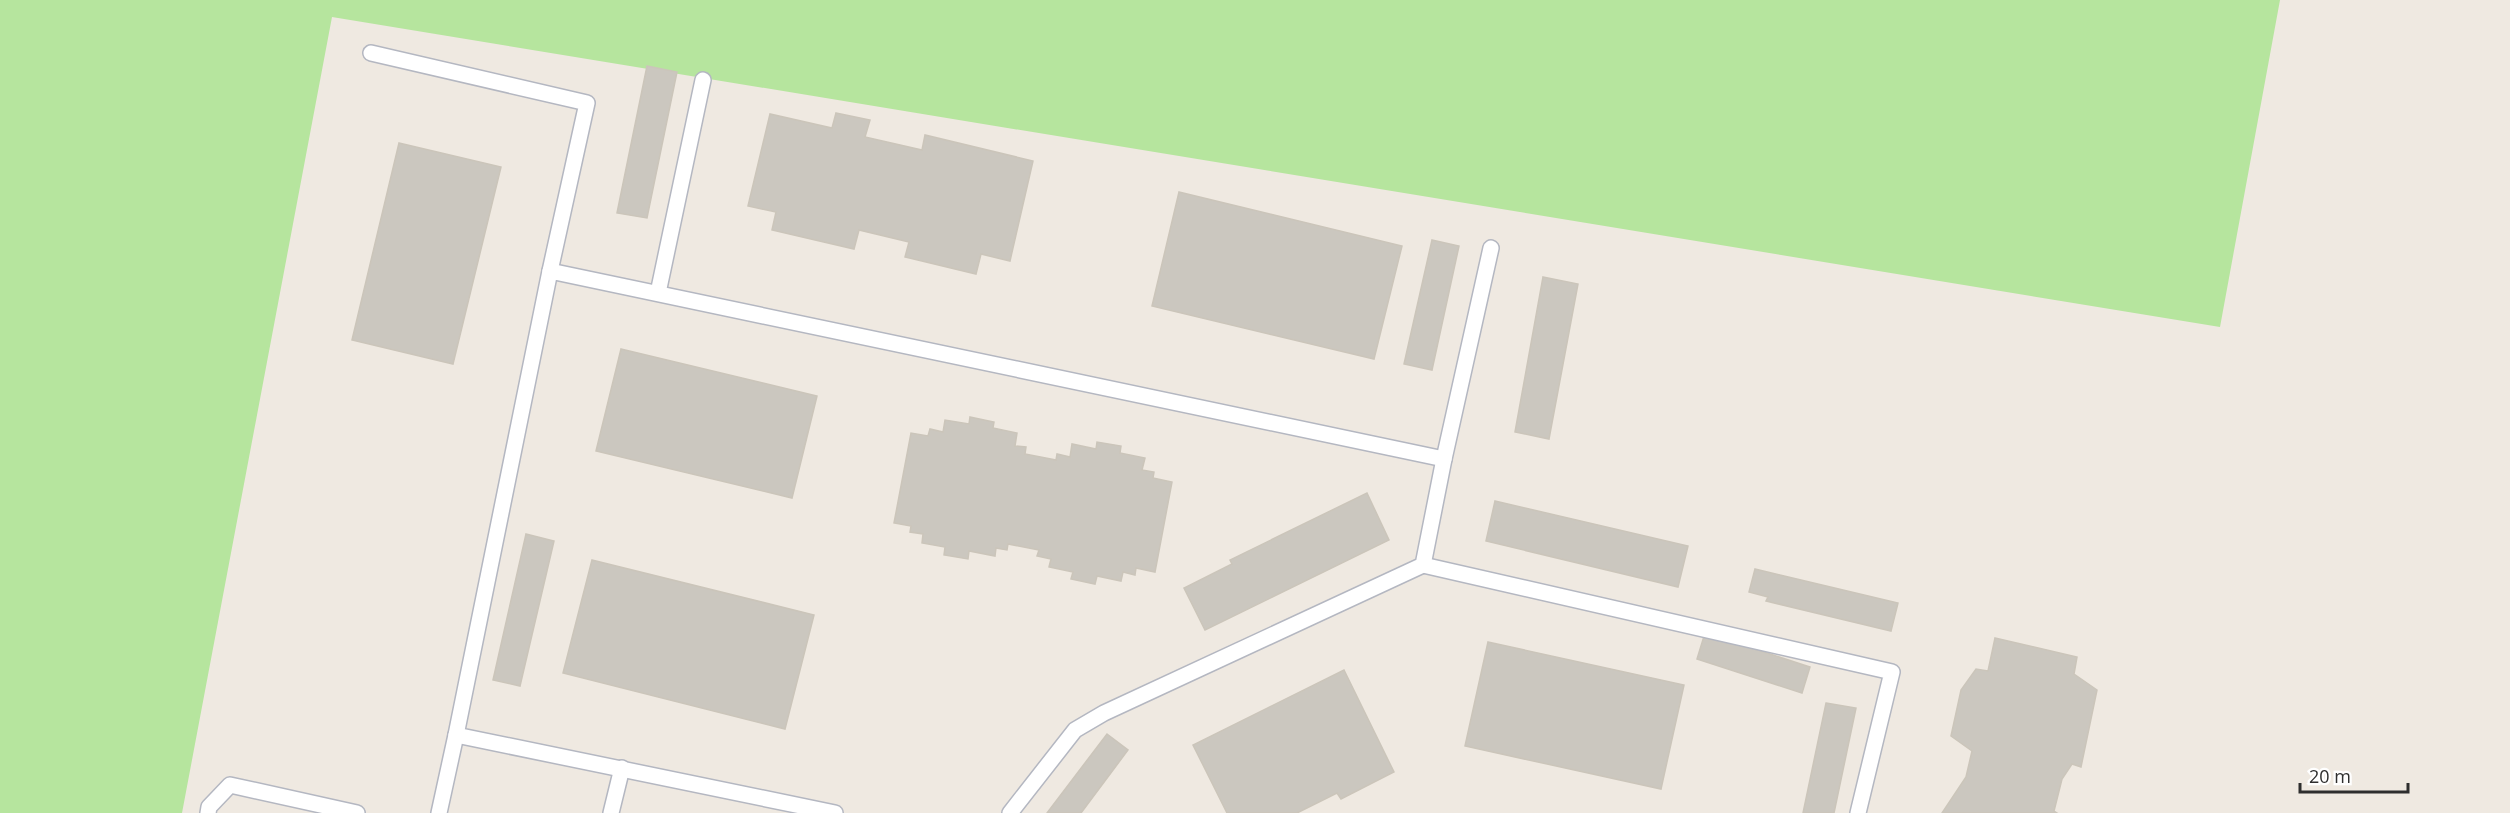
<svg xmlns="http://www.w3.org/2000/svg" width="2510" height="813" viewBox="0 0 2510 813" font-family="'Open Sans',sans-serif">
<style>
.green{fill:#b6e59e}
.building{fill:#cbc7bf;stroke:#cbc5ba;stroke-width:1.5}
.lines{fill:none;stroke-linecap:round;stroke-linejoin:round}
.service-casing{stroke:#b4b7c1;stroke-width:18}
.service{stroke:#fff;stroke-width:15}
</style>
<rect width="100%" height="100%" fill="#efe9e1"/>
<!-- green -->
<polygon class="green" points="0,0 2280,0 2220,327 332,17 182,813 0,813"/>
<!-- building -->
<g class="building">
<polygon points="647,66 677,72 647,218 617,213"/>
<polygon points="836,113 870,120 865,137 922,150 925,135 1033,161 1010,261 981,254 976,274 905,257 909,242 859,230 854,249 772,230 776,212 748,206 770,114 832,128"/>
<polygon points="399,143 501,167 453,364 352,340"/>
<polygon points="1179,192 1402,246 1374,359 1152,306"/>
<polygon points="1432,240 1459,246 1432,370 1404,364"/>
<polygon points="1543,277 1578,284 1549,439 1515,432"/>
<polygon points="621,349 817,396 792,498 596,451"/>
<polygon points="970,417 994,422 993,428 1017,433 1015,446 1026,447 1025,454 1056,460 1057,454 1070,457 1072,444 1096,449 1097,442 1121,446 1120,453 1145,458 1142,470 1154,472 1153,478 1172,482 1155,572 1136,568 1135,575 1123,572 1121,581 1097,576 1095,584 1071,579 1073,572 1049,567 1051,559 1037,556 1039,550 1008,544 1007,550 996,548 995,556 969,551 968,559 944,555 945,547 922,543 923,534 910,532 911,526 894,523 911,433 928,436 930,429 943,432 945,420 969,424"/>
<polygon points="1367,493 1389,540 1205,630 1184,588 1232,564 1230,560"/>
<polygon points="1495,501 1688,546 1678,587 1486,541"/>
<polygon points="526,534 554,541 520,686 493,680"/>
<polygon points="592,560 814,615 785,729 563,673"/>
<polygon points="1755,569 1898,603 1891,631 1766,601 1768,597 1749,592"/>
<polygon points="1705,633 1810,667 1802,693 1697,659"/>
<polygon points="1995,638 2077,657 2074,674 2097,690 2081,767 2072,764 2062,779 2054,811 2057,813 1942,813 1966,777 1972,751 1951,736 1961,690 1976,669 1988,671"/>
<polygon points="1488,642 1684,685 1661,789 1465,746"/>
<polygon points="1344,670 1394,772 1341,799 1337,793 1297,813 1227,813 1193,745"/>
<polygon points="1826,703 1856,708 1834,813 1803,813"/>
<polygon points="1107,734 1128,750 1081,813 1047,813"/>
</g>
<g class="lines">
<!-- service casing -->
<g class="service-casing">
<g id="service">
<polyline points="371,53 587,103 550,271"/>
<polyline points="658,293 703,80"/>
<polyline points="1444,459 1491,248"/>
<polyline points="1423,565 1892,672 1858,813"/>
<polyline points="208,813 209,807 230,785 357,813"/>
<polyline points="439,813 456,735"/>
<polyline points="611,813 622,768"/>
<polyline points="835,813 456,735 550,271 1444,459 1423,565 1104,713 1075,730 1010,813"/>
</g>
</g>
<!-- service -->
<use href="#service" class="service"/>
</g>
<!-- scale -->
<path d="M2300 783v9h108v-9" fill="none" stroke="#2e2e2e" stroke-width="3"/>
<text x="2309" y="783" font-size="18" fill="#2e2e2e" stroke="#ffffff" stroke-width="4.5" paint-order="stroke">20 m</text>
</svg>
